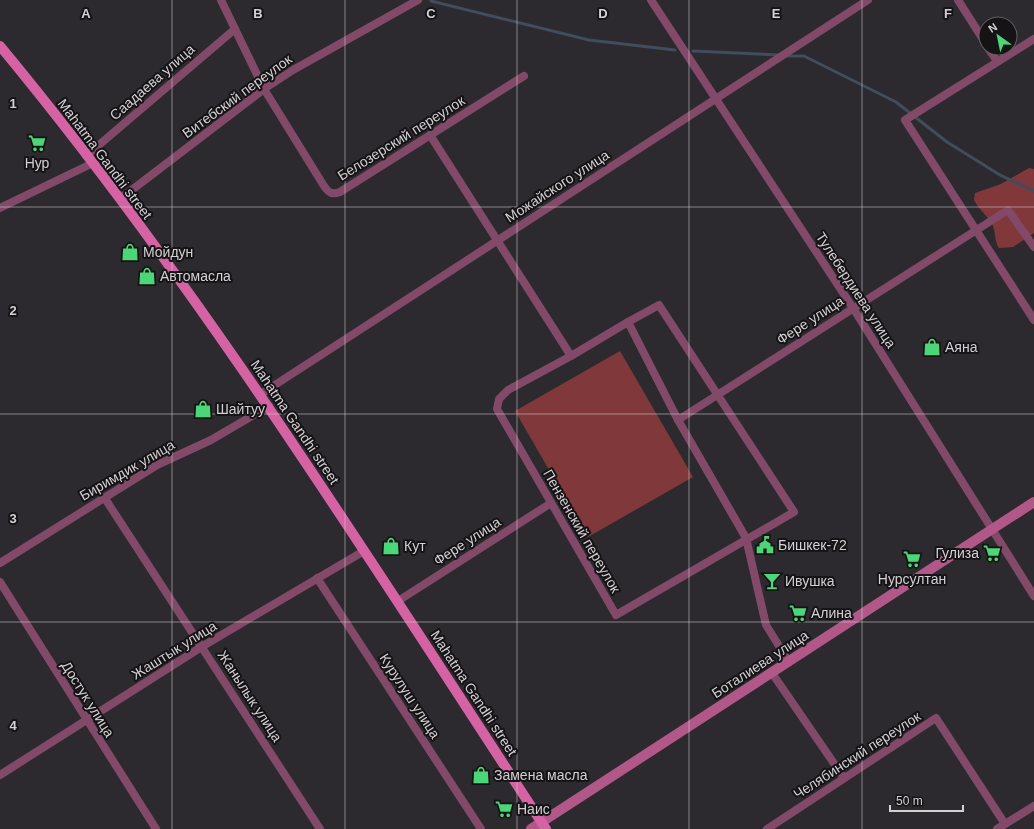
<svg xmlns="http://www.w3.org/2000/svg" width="1034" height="829" viewBox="0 0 1034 829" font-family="Arial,sans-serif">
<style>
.green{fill:#80383a}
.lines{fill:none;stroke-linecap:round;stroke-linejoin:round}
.stream{stroke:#3f4d5d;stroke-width:3}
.street{stroke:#824a68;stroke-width:8}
.secondary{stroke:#b15889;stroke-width:10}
.primary{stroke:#d562a3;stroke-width:10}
.grid{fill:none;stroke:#d3d1d4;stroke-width:1;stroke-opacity:0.55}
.labels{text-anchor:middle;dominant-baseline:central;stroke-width:4;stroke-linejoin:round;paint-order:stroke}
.street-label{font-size:14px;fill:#d3d1d4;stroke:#151315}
.poi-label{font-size:14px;fill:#d3d1d4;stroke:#151315;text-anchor:start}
.grid-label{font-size:13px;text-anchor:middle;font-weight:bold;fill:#d3d1d4;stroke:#151315;stroke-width:4;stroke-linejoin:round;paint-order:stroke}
</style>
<rect width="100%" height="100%" fill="#2d2a2f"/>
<!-- green -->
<g class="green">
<path d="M1029,168L1034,169V233L1013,247L999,248C994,240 996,234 993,226C989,217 979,210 974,200L975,193L1001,184Z"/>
<polygon points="620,351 693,477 588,537 515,411"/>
</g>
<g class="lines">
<!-- stream -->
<g class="stream">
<polyline points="431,1 589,40 675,50"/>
<polyline points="693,51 780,55"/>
<polyline points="785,56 804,56 896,102 947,142 1000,175 1034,191"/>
</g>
<!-- street -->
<g class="street">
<path d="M221,0L264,89L324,186C329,193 332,195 340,192L524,76"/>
<polyline points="651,0 853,308 1034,596"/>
<polyline points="958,0 986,44"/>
<polyline points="1034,39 905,120 1034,320"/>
<polyline points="988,48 997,61"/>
<polyline points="430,135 571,356 508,390 499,399 497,409 616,615 794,512 659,305 628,322"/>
<polyline points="86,156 235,29"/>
<polyline points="120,199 264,89 293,70 418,0"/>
<polyline points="0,208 93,163"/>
<polyline points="571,356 628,322 678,420 746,538 766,625 789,662"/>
<polyline points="261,394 868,0"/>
<polyline points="678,420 1008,210 1034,247"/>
<polyline points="104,497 320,829"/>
<polyline points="0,563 157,465 211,440 269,406"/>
<polyline points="317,578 481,829"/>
<polyline points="0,582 156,829"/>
<polyline points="398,601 551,503"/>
<polyline points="772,673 844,778"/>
<polyline points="0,775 203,646 364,551"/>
<polyline points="767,829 936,718 1005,824"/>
<polyline points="997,829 1034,806"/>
</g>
<!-- secondary -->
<polyline class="secondary" points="531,829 1034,502"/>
<!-- primary -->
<path class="primary" d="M0,46C203,291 371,563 546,829"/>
</g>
<!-- grid -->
<path class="grid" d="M172,0V829M345,0V829M517,0V829M689,0V829M862,0V829M0,207H1034M0,414H1034M0,622H1034"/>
<!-- icons -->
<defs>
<g id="supermarket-bare" transform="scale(1.38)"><path d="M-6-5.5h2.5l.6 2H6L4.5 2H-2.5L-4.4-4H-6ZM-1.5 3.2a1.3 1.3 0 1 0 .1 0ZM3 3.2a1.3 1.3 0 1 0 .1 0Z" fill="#4bd677" stroke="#151315" stroke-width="2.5" paint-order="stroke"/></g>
<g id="shop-bare" transform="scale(1.38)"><path d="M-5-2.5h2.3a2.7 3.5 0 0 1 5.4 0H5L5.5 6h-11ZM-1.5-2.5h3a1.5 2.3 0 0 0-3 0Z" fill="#4bd677" stroke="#151315" stroke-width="2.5" paint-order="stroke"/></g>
<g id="civic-bare" transform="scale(1.38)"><path d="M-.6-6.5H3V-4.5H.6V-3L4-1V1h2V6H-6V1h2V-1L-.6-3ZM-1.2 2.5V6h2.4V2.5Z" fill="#4bd677" stroke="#151315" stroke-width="2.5" paint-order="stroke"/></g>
<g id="bar-bare" transform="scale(1.38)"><path d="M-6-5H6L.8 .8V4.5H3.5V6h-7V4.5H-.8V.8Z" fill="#4bd677" stroke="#151315" stroke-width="2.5" paint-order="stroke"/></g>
</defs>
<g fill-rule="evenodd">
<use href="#supermarket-bare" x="37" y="143"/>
<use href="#shop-bare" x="130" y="252"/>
<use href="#shop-bare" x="147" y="276"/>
<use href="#shop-bare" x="932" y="347"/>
<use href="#shop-bare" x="203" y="409"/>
<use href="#civic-bare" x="765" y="545"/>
<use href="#shop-bare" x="391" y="546"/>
<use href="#supermarket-bare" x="992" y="553"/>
<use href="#supermarket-bare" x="912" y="559"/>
<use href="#bar-bare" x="772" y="581"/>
<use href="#supermarket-bare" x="798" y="613"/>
<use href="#shop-bare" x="481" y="775"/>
<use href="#supermarket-bare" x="504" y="809"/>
</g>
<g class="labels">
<!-- street labels -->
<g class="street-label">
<text transform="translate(152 82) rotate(-41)">Саадаева улица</text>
<text transform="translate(237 96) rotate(-36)">Витебский переулок</text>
<text transform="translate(401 138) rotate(-32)">Белозерский переулок</text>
<text transform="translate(105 159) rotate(53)">Mahatma Gandhi street</text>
<text transform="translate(557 186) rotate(-33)">Можайского улица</text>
<text transform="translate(856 290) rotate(57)">Тулебердиева улица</text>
<text transform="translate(810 320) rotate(-33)">Фере улица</text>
<text transform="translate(295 422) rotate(56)">Mahatma Gandhi street</text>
<text transform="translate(127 470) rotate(-30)">Биримдик улица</text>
<text transform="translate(582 531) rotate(60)">Пензенский переулок</text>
<text transform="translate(467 541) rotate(-33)">Фере улица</text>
<text transform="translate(174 650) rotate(-32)">Жаштык улица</text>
<text transform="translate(760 664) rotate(-33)">Боталиева улица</text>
<text transform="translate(474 693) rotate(57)">Mahatma Gandhi street</text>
<text transform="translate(250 696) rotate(57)">Жанылык улица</text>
<text transform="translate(410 696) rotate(57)">Курулуш улица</text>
<text transform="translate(88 699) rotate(58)">Достук улица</text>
<text transform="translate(857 755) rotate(-33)">Челябинский переулок</text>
</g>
<!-- poi labels -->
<g class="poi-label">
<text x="37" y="163" text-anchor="middle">Нур</text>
<text x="143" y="252">Мойдун</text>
<text x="160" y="276">Автомасла</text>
<text x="945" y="347">Аяна</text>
<text x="216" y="409">Шайтуу</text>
<text x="778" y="545">Бишкек-72</text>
<text x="404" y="546">Кут</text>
<text x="979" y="553" text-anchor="end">Гулиза</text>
<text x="912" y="579" text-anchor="middle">Нурсултан</text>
<text x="785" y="581">Ивушка</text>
<text x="811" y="613">Алина</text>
<text x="494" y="775">Замена масла</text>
<text x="517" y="809">Наис</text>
</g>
</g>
<g class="grid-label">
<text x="86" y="18">A</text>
<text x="258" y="18">B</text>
<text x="431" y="18">C</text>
<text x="603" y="18">D</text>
<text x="776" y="18">E</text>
<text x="948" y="18">F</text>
<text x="13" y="108">1</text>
<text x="13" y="315">2</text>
<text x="13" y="523">3</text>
<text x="13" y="730">4</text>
</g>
<!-- north arrow -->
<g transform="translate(998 36) rotate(327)"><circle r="19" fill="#151315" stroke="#615f61"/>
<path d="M0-3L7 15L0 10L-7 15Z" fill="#4bd677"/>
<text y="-6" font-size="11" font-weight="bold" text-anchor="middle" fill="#d3d1d4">N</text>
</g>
<!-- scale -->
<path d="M890 805v6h73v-6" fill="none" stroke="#d3d1d4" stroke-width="2"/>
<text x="896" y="805" font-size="12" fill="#d3d1d4" stroke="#151315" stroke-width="3" paint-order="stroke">50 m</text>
</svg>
